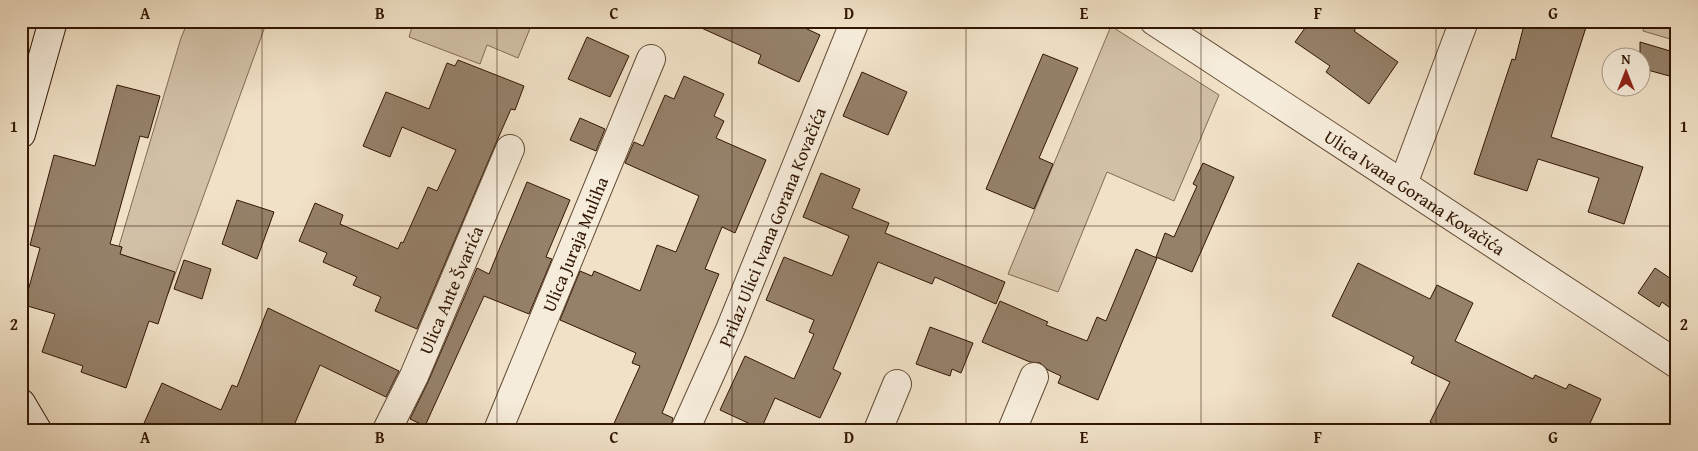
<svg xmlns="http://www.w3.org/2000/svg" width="1698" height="451" viewBox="0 0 1698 451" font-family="'Gentium Book Plus',serif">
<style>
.green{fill:#d1bfa6;stroke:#826b54}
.building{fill:#958069;stroke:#321703}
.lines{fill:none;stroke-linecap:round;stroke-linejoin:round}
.street-casing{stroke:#624a34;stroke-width:30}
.secondary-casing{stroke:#321703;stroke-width:30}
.street{stroke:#f6ecdb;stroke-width:28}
.secondary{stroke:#f6ecdb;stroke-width:28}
.grid{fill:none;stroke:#321703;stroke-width:1;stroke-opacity:0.55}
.labels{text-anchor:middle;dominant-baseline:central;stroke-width:5;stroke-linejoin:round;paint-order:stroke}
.street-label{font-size:18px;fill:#321703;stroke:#f6ecdb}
.neatline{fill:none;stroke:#321703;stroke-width:2}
.grid-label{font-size:16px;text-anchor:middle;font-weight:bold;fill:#321703}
</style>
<rect width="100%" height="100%" fill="#f1e1c7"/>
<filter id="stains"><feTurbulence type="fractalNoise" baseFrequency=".004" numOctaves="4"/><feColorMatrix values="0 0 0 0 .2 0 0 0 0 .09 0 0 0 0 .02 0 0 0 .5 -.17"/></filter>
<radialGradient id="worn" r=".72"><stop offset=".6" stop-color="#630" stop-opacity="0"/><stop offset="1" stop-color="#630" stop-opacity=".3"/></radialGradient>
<!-- green -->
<g class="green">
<polygon points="188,21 267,21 168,294 141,285 148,263 120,254 122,247 119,246 181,38"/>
<polygon points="401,21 533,21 518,58 487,45 480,64 409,37 412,27"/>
<polygon points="1646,21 1677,21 1677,41 1643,31"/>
<polygon points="1111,26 1219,95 1174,201 1107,172 1058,292 1008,274"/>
</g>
<!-- building -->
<g class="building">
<polygon points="686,21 790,21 820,35 799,82 758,63 761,55"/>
<polygon points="1310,21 1361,21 1354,31 1398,62 1369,104 1326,72 1330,66 1295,42"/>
<polygon points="1525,21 1588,21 1551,137 1643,167 1624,224 1588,212 1599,178 1538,159 1527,191 1474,174 1512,59 1515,60"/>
<polygon points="587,37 629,56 610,97 568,79"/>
<polygon points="1640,42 1677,53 1677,78 1640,68"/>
<polygon points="1043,54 1078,68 1039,158 1053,164 1034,209 986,189"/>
<polygon points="458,60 524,86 515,110 511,109 496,143 417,329 375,311 381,297 353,285 357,277 323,262 327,253 299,241 315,203 343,215 340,224 398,249 401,242 403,243 428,187 437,191 456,150 402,127 390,157 363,146 386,92 429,109 447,63 455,66"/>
<polygon points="862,72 907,92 888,135 843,116"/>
<polygon points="684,76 724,94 714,116 724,121 716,138 766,160 735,233 722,227 705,269 719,274 662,413 673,418 670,430 611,430 640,366 632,363 636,353 560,320 580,271 592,276 594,271 640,291 657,245 676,252 699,196 625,163 634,142 643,146 665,95 674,99"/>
<polygon points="117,85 160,96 148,138 140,136 110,244 122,247 120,254 175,272 158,324 149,321 126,388 81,372 83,366 42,352 55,314 24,305 40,248 30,245 54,155 95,166"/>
<polygon points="580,118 605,129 596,151 570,140"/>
<polygon points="1203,163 1234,177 1192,272 1156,257 1165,233 1174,237 1197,186 1193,184"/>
<polygon points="821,173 860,189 852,208 889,223 885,233 1005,282 996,304 935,277 932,284 878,262 833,369 841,373 820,418 775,398 761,429 720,410 745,356 794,379 814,334 809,332 814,320 766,300 784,257 832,276 849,236 803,217"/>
<polygon points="527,182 570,200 546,257 552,259 529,314 484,296 425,426 410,419 428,382 477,268 489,274"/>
<polygon points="237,200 274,212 257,259 222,244"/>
<polygon points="1136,249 1157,258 1098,400 1058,383 1061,376 1048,370 1040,363 1030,362 982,342 1000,301 1048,322 1046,325 1087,341 1097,317 1106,321"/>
<polygon points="184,260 211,269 202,299 174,289"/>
<polygon points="1358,263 1430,299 1437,285 1473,303 1455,341 1533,379 1535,375 1566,389 1569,384 1601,399 1587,430 1446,430 1430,422 1450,382 1411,363 1414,357 1332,316"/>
<polygon points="1655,268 1677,283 1677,313 1662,302 1659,307 1638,293"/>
<polygon points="268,308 399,371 386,397 320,365 292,430 141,430 162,383 221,410 232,385 237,387"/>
<polygon points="930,327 973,343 961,373 952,369 950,376 916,364"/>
</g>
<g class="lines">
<!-- street casing -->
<g class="street-casing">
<g id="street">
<path id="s1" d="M1154,21L1677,364"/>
<polyline points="1403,184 1464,21"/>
<path id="s2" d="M387,430L414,376L510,149"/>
<path id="s3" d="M498,430L651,59"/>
<path id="s4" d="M685,430L730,330L855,21"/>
<polyline points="878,430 897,384"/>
<polyline points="1012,430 1034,377"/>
</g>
</g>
<!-- secondary casing -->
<g class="secondary-casing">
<g id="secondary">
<polyline points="21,134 53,21"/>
<polyline points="21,403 37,430"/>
</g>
</g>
<!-- street -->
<use href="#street" class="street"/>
<!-- secondary -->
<use href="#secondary" class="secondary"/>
</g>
<!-- grid -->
<path class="grid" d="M262,21V430M497,21V430M732,21V430M966,21V430M1201,21V430M1436,21V430M21,226H1677"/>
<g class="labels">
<!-- street labels -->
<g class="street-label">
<text stroke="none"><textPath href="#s1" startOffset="312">Ulica Ivana Gorana Kovačića</textPath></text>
<text stroke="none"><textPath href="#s4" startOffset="221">Prilaz Ulici Ivana Gorana Kovačića</textPath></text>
<text stroke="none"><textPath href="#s3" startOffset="201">Ulica Juraja Muliha</textPath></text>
<text stroke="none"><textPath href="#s2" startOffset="154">Ulica Ante Švarića</textPath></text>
</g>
</g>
<!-- margin -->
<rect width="1698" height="451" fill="none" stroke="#f1e1c7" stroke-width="55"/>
<!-- north arrow -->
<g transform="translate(1626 72)"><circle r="24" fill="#f6ecdb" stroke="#a89785"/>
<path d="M0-4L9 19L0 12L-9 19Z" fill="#8f2418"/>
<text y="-8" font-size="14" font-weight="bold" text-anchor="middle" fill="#321703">N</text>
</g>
<rect x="28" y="28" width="1642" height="396" class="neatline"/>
<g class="grid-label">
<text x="145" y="19">A</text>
<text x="380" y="19">B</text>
<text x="614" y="19">C</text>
<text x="849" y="19">D</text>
<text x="1084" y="19">E</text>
<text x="1318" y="19">F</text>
<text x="1553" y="19">G</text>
<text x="14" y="132">1</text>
<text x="1684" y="132">1</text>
<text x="14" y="330">2</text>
<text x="1684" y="330">2</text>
<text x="145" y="443">A</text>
<text x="380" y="443">B</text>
<text x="614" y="443">C</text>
<text x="849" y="443">D</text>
<text x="1084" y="443">E</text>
<text x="1318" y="443">F</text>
<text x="1553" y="443">G</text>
</g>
<rect width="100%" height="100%" filter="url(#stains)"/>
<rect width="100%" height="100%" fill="url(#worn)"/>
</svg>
